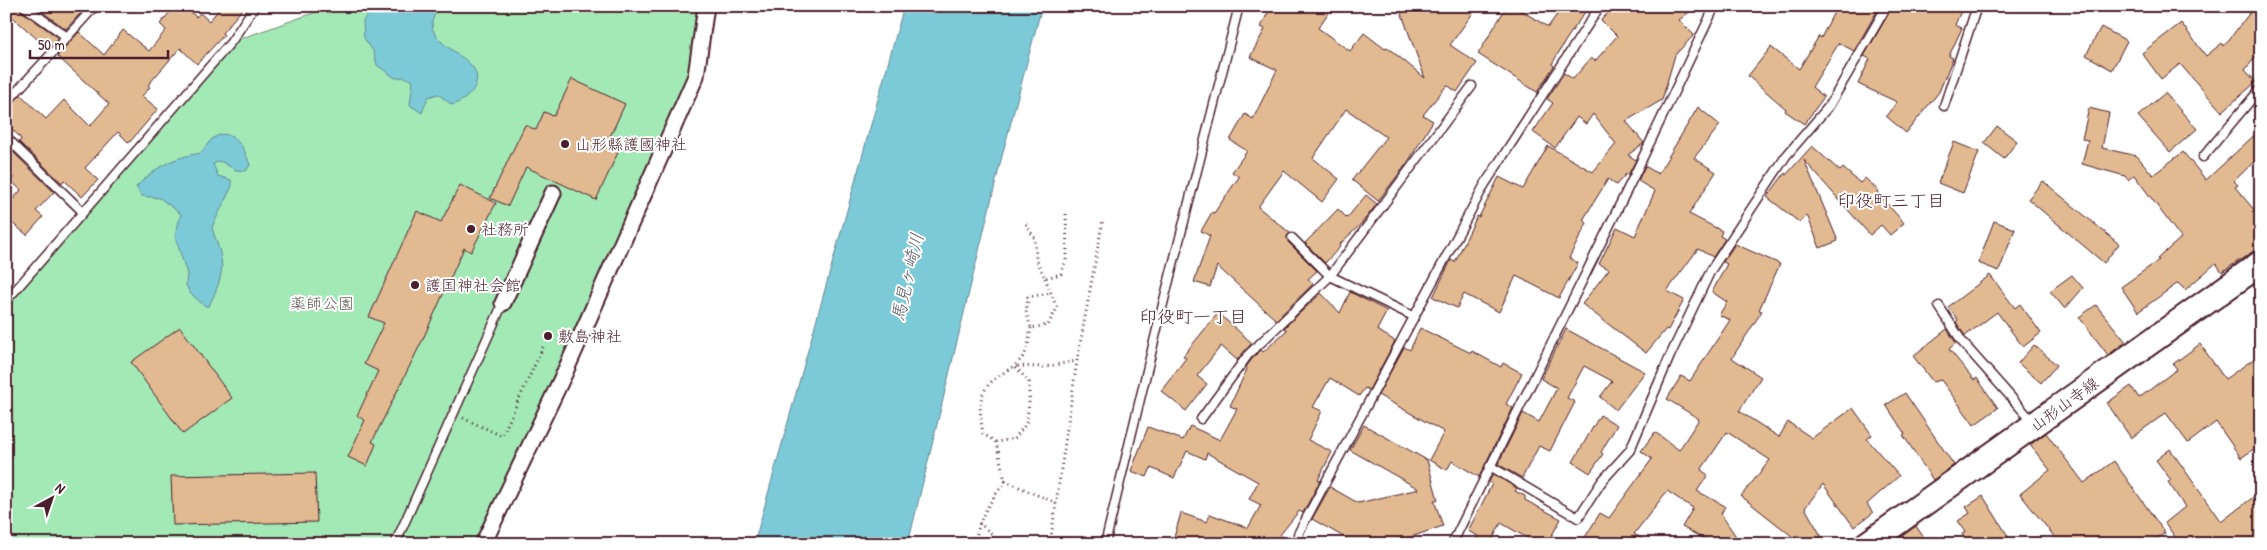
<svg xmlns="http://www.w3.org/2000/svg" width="2267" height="550" viewBox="0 0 2267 550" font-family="'Patrick Hand','Klee One',sans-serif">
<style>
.green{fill:#a2e9b6;stroke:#768470}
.water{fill:#7bcad8;stroke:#678693}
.building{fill:#e1ba92;stroke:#4a1f2b}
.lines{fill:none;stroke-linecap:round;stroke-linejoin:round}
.lane-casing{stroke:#4a1f2b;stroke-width:11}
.street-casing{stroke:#4a1f2b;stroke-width:19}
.primary-casing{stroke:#4a1f2b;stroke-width:28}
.path{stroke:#4a1f2b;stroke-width:3;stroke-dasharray:1 4;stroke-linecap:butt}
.lane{stroke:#fff;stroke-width:8}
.street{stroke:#fff;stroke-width:15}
.primary{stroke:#fff;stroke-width:24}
.poi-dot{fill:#4a1f2b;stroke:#fff;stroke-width:2}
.labels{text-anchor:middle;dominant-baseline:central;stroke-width:4;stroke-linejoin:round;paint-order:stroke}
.poi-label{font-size:16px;fill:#4a1f2b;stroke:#fff;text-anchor:start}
.park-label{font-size:16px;fill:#645c55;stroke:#fff}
.street-label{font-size:16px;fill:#4a1f2b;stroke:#fff}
.neighbourhood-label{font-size:18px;fill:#4a1f2b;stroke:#fff}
.water-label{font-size:18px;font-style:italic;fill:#5b5b68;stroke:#fff}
</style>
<rect width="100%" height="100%" fill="#fff"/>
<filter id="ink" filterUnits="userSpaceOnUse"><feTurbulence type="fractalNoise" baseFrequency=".02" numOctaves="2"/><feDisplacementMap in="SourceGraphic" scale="10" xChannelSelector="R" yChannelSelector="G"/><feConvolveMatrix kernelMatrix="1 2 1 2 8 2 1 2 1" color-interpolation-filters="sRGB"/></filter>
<g filter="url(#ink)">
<!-- green -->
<polygon class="green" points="321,6 701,6 690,73 477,544 6,544 6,302 231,42 319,11"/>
<!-- water -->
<g class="water">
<path d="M373,6H440C437,12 432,17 432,24C432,50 487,58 475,86C471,96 461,102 452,105L438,94L428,97L422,113L410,105L413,81L404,77L395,78L377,65L373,51L364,38L363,21Z"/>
<polygon points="904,6 1042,6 1002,156 908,544 754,544"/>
<path d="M224,134C241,139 244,149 250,165L246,171L236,170L220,161L213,164L218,176L231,180L232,186L212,227C214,237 220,248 221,259C224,275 216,291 209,306H205L190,293L186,285L187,274L175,236L181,214L160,198L142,196L136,187C158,166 171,158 201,153C209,143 211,136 224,134Z"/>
</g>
<!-- building -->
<g class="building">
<polygon points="6,6 18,6 21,11 59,38 48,49 6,11"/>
<polygon points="34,6 87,6 66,29"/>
<polygon points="175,6 184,6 196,17 200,13 209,21 222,6 245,6 222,33 224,35 197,64 180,48 148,85 150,87 142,96 158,109 129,143 118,132 85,168 98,180 82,197 64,180 62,183 19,142 21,140 19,136 6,124 6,108 21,95 46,119 64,100 90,126 109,104 57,56 79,32 104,55 123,30 149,51 166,30 160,24"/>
<polygon points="1271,6 1333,6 1318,28 1350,51 1364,33 1385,49 1387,47 1425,78 1400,9 1408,6 1478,6 1450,45 1477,63 1457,92 1447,85 1423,115 1433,121 1408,162 1378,201 1352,180 1386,137 1346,109 1313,158 1339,179 1322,202 1284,171 1258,207 1290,233 1287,236 1288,242 1317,271 1308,279 1313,284 1276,320 1217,266 1210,287 1194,282 1210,236 1201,231 1212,212 1214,213 1239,177 1232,172 1247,151 1230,140 1245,114 1253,119 1277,70 1250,57 1265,29 1261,27"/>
<polygon points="1507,6 1514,6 1548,27 1563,6 1589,6 1566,40 1552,64 1554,66 1537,92 1478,54"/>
<polygon points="1615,6 1697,6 1679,20 1694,35 1675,55 1662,100 1626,121 1644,143 1628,155 1636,160 1628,175 1626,174 1616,185 1608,179 1583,220 1587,223 1569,258 1578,263 1559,298 1516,276 1499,312 1464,294 1457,308 1433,297 1451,260 1455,262 1477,216 1479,217 1499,177 1523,189 1548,146 1593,172 1616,144 1593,114 1586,124 1577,117 1555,148 1533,132 1553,103 1547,99 1564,73 1573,79 1591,58 1595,61 1617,36 1601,20"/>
<polygon points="1837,6 1880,6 1854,51 1839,43 1812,87 1824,97 1804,124 1785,111 1786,109 1748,76 1771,47 1799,69 1819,36 1821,38"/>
<polygon points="1893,6 1963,6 1955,25 1962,28 1949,56 1953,58 1939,92 1906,133 1886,116 1897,102 1858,84 1870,59 1864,56"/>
<polygon points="2255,6 2261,6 2261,50 2245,70 2256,82 2222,112 2180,64 2161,79 2142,53 2181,23 2206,56 2222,43 2224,46"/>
<polygon points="2101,27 2127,41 2112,70 2086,55"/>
<polygon points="572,79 625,104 608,141 621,146 596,200 526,167 508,206 490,198 525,125 536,130 544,112 554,116"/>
<polygon points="2165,93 2197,129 2170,152 2138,116"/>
<polygon points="1698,107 1720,125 1694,158 1716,172 1689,214 1722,231 1720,236 1725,239 1713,257 1698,249 1667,291 1684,300 1668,330 1666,329 1646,353 1582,304 1609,269 1599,264 1617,227 1635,236 1655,191 1638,181 1645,166 1658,174"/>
<polygon points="2089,108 2109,113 2102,148 2137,156 2153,175 2183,152 2206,180 2261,129 2261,155 2234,181 2238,185 2235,187 2261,218 2261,246 2222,272 2216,263 2185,290 2178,283 2138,312 2121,287 2159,260 2157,259 2181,238 2134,175 2128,180 2125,176 2082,164 2088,140 2082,139"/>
<polygon points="1997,126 2017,141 2004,159 1984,143"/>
<polygon points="1954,142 1979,152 1963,193 1938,183"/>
<polygon points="1812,146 1840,171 1843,168 1860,183 1865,178 1878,190 1877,192 1904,223 1890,235 1881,225 1870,235 1804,160 1838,241 1820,248 1807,215 1800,223 1767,197 1785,173 1786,175"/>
<polygon points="11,150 54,192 36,211 43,217 27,235 6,218 6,207 21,190 11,181 14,178 6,171 6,156"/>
<polygon points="2043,181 2119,244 2104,263 2028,199"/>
<polygon points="460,185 496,203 471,252 464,248 422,341 372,442 376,444 367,466 348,457 365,420 357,416 378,371 364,364 384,323 369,317 417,211 441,222"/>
<polygon points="1366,195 1377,204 1361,224 1339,245 1340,247 1325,263 1305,243 1338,209 1347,218"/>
<polygon points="1994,221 2015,229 1999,271 1978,263"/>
<polygon points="1735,244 1780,264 1759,310 1762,311 1732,358 1761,377 1739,411 1779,437 1788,422 1812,438 1853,408 1872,435 1867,439 1899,476 1867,504 1873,513 1854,527 1823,484 1805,508 1826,544 1802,544 1741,496 1770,460 1727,432 1701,470 1708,475 1697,491 1725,506 1721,514 1741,544 1713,544 1682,527 1693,508 1667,491 1634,534 1651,544 1592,544 1584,539 1600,513 1609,518 1652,459 1641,451 1655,432 1679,450 1699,419 1667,399 1681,376 1690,381 1730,320 1719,315 1727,302 1712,292 1727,264 1723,262"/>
<polygon points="1990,275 2015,308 2020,304 2041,333 2023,347 1997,312 1965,336 1956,322 1958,320 1948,307"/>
<polygon points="2072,275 2083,288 2065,309 2050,291"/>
<polygon points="1350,292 1387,311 1377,330 1395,341 1369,390 1365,388 1359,396 1330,378 1313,407 1322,411 1308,440 1332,452 1318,480 1320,481 1303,513 1299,511 1280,535 1295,544 1172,544 1181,513 1207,522 1210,514 1248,528 1261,505 1249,499 1258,482 1207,453 1205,459 1187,451 1174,478 1151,468 1147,477 1131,471 1148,427 1183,440 1190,426 1220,440 1237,409 1230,406 1247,369 1246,367 1252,359 1261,350 1263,352 1287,330 1284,328 1321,293 1340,313"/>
<polygon points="2096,305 2126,342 2108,355 2079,317"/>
<polygon points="1218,313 1252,343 1237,360 1221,346 1197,376 1207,384 1186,411 1161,391 1186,358 1183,356"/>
<polygon points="180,327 232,398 183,434 131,362"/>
<polygon points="1420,328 1471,353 1472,351 1501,367 1503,363 1522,373 1506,404 1513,408 1479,477 1452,461 1447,470 1429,460 1444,432 1378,395 1404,347 1410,350"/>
<polygon points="1566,329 1645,372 1616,410 1600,397 1612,381 1584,366 1567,398 1575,402 1550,451 1539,446 1522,478 1498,464 1523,413 1539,422 1557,388 1541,379"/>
<polygon points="1947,329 1956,343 1949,349 1974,380 1977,378 1998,408 1974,425 1941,380 1933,382 1913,356"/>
<polygon points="2200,344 2225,379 2261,354 2261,444 2241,458 2216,422 2188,443 2166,413 2131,438 2107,403 2131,386 2139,398 2177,369 2173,364"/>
<polygon points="2034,345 2057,365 2041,383 2018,363"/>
<polygon points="1905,393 1954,465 1933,480 1903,435 1905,434 1886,405"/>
<polygon points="1600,415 1617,425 1601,452 1603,454 1590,473 1573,462"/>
<polygon points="1364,425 1427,460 1438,500 1434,500 1443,526 1399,541 1399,544 1356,544 1312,519 1330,487 1358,503 1419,489 1350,450"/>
<polygon points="2046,433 2084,483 2114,461 2165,533 2149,544 2054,544 2053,535 2020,494 2050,470 2030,445"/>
<polygon points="2170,449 2221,522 2261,491 2261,544 2180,544 2165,523 2185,507 2168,482 2171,480 2156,460"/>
<polygon points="315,473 317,522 173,525 171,476"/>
<polygon points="1493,474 1517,488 1515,491 1525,496 1525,500 1561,519 1547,544 1538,544 1501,523 1490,544 1474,544 1478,536 1468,531 1492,484 1489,482"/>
<polygon points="1983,496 2013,544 1968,544 1962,534 1966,532 1958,521 1970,513 1966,507"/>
<polygon points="1916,526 1928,544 1891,544"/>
</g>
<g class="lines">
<!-- lane casing -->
<g class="lane-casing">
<g id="lane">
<polyline points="67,37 95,6"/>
<polyline points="6,103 67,37 24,6"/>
<polyline points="1944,106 1977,6"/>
<polyline points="6,137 83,212"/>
<polyline points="2203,157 2261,88"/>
<polyline points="1292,238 1330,276 1415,317"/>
<polyline points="6,301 231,42 255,6"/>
<polyline points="1939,306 1963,343 2033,422"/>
<polyline points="1201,419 1248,355 1330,276 1472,86"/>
<polyline points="1490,466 1578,518 1602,481 1630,450 1670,356 1711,270 1786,156 1829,106 1887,6"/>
<polyline points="395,544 503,303"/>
<polyline points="1105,544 1164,300 1239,6"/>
<polyline points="1301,544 1298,534 1485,184 1600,6"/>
<polyline points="1452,544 1635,174 1715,6"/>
</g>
</g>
<!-- street casing -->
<g class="street-casing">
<g id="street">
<polyline points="503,303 553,193"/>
<polyline points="483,544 565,372 696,76 706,6"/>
</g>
</g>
<!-- primary casing -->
<g class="primary-casing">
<polyline id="primary" points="1867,544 2261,263"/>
</g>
<!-- path -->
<g class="path">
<polyline points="1026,224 1035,239 1036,259 1045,278 1061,274 1067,257 1066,210"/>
<polyline points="1045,278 1057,308 1048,325 1031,328 1026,313 1028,297 1050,293"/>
<path d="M1031,328C1029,336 1029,348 1024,355C1018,365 1009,369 1000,375C976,391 979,408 983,434L996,442L1014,439L1026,424L1029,404V382L1015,366L1043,367L1077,361"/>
<polyline points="463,418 502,436 543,347"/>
<polyline points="1005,481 1056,503"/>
<polyline points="979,523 993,535 992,544"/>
<path d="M975,544C980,513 989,505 1005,481L996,442"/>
<polyline points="1050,544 1077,361 1103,219"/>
</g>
<!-- lane -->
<use href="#lane" class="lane"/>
<!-- street -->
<use href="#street" class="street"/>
<!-- primary -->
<use href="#primary" class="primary"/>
</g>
</g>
<!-- markers -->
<g class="poi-dot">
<circle cx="565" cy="144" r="5"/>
<circle cx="471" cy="229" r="5"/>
<circle cx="415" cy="285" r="5"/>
<circle cx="548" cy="336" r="5"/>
</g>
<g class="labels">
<!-- poi labels -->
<g class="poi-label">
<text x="575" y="144">山形縣護國神社</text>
<text x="481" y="229">社務所</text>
<text x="425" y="285">護国神社会館</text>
<text x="558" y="336">敷島神社</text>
</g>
<!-- park labels -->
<g class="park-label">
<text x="322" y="303">薬師公園</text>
</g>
<!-- street labels -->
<g class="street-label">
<text transform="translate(2064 404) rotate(-36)">山形山寺線</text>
</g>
<!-- neighbourhood labels -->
<g class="neighbourhood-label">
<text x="1891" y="200">印役町三丁目</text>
<text x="1193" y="316">印役町一丁目</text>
</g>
<!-- water labels -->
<g class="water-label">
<text transform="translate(907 277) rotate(-77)">馬見ヶ崎川</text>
</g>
</g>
<!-- margin -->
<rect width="2267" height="550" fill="none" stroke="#fff" stroke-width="25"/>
<rect x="12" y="12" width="2242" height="525" fill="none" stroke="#4a1f2b" stroke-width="2" filter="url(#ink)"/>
<!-- north arrow -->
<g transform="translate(52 498) rotate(40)" stroke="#ffffff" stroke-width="4" paint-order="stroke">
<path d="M0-4L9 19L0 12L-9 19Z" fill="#4a1f2b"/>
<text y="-8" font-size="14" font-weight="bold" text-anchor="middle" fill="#4a1f2b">N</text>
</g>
<!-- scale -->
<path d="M30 50v8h138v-8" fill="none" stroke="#4a1f2b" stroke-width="2.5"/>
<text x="38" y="50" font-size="15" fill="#4a1f2b" stroke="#ffffff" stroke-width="4" paint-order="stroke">50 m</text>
</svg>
